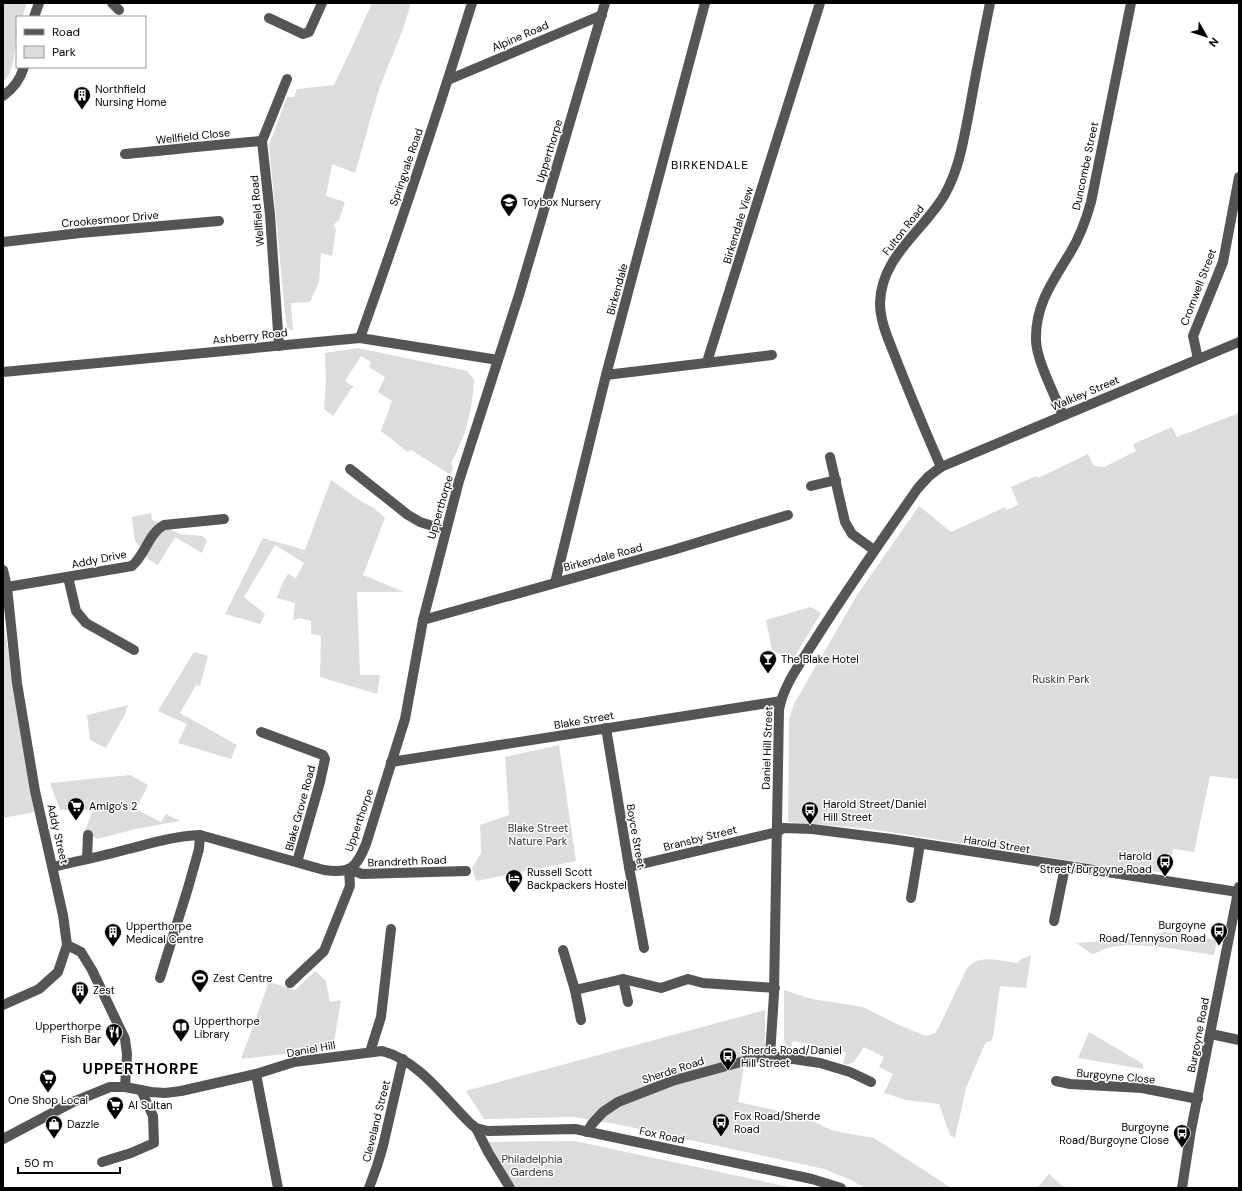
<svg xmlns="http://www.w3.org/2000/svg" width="1242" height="1191" viewBox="0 0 1242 1191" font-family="'DM Sans',sans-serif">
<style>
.green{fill:#dcdcdc}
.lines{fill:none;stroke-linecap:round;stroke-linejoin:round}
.minor{stroke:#555;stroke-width:10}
.labels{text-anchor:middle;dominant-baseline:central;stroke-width:3;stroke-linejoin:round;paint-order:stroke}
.street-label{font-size:11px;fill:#000;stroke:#fff}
.poi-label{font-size:11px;fill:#000;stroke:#fff;text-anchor:start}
.park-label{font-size:11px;fill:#333;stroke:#fff}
.neighbourhood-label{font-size:12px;letter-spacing:1px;fill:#000;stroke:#fff}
.district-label{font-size:15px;font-weight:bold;letter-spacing:1px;fill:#000;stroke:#fff}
</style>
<rect width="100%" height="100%" fill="#fff"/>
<!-- green -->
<g class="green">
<path d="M3,3H27L22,17H17C17,32 16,73 3,82Z"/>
<polygon points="372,3 411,3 403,29 379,89 355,173 332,164 326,196 345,202 339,220 335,223 334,226 336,230 332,256 321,253 319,282 310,302 291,303 293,331 287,327 285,312 269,145 287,97 294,97 297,89 334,85 354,43"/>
<path d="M358,348L467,371L474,380C473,409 465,438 451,463L453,467L451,475L411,450L408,452L381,431L392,401L378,392L385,377L369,367L371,362L361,356L345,381L354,387L351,389L333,416L324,409L326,381L325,353Z"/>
<polygon points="1239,413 1239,779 1210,776 1194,852 1173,849 1168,873 1098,865 890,832 862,828 788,822 789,720 794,704 857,595 919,506 951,532 1005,507 1006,510 1018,505 1011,487 1036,476 1038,478 1088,454 1094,466 1104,467 1136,451 1133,444 1172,427 1177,437"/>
<polygon points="331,480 362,502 374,508 385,518 363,575 404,592 357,592 360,675 380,675 377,694 320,677 321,636 311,634 311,621 300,618 293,620 295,603 277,598 282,584 288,574 296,578 304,563 275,545 244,597 265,614 260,624 225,614 263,538 305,550"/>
<polygon points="151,513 152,520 180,534 202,536 207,540 202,553 175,537 158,565 149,560 135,541 132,517"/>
<polygon points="811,607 821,613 792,661 772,650 766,620"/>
<polygon points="3,619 34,812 3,818"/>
<polygon points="194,652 208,656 200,686 196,685 180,713 237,745 231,759 178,743 187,724 158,711"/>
<polygon points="128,705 125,714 106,748 90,740 87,715"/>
<polygon points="559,745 576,861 476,881 472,868 481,853 480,825 509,815 505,757"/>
<polygon points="130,775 148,785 136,809 161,822 166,814 180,821 136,829 97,839 85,831 93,810 60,810 50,783"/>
<path d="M1164,932L1178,933L1217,940L1214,955C1186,951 1139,941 1112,947C1104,948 1098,953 1092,954L1076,943L1133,939Z"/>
<path d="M1031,955L1026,988L1000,986L993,1037L991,1041L987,1042L984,1046L966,1088L955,1138L950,1135L939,1104L906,1100L884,1093L893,1074L879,1067L884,1057L864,1047L854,1062L846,1065L843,1063L846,1052L793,1041L791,1048L785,1045L784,1040V990L812,999L863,1007L899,1025L926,1036L935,1033L938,1029L966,970C977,953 1000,961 1017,963L1020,960Z"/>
<polygon points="315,971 326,981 330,1002 341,1000 333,1048 241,1059 269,982 295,990"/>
<polygon points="765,1010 765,1050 744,1066 738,1102 801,1116 834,1131 874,1138 950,1187 949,1188 865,1188 851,1180 824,1169 616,1124 572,1117 492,1119 484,1119 466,1091"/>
<polygon points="1089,1032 1143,1064 1143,1069 1078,1058"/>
<polygon points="574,1141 584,1143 794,1188 505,1188 487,1142"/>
<polygon points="1049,1174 1061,1185 1068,1188 1037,1188"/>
</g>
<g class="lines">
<!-- minor -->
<g class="minor">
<polyline points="112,3 119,10"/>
<polyline points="34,17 39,3"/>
<polyline points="269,18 303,34 309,32 322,3"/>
<polyline points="448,80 602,15"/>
<path d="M3,96C14,88 20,80 24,67"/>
<path d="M125,154C171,150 217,144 262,141"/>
<polyline points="3,242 80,233 219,221"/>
<path d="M360,338C400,227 437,115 472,3"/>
<polyline points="279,346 270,215 262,141 287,79"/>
<polyline points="1198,359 1193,336 1223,262 1239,177"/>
<polyline points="707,362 820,3"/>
<polyline points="3,372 360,338 498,360"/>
<polyline points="606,375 772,355"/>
<path d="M1063,415C1055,396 1036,359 1036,340C1035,305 1053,281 1070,253C1080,237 1086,220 1091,202L1131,3"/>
<polyline points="830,457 845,522 852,534 874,550"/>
<path d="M941,467C926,433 912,399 898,364C891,345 880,324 880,303C881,256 924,231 945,194C960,167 964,137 970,107C976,72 983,38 990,3"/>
<polyline points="350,469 408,515 420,522 445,530"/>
<polyline points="811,486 836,480"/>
<polyline points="3,570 7,587 17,683 35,791 63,915 67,945 58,972 39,989 3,1005"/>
<polyline points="68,577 76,611 86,623 134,650"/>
<polyline points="555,583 606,375 705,3"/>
<path d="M7,587L132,566C146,554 148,534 164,525L224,519"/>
<polyline points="423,620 673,550 788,515"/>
<polyline points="606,728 629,867 644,948"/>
<polyline points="261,732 323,755 325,759 320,782 297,862"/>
<polyline points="391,762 781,701"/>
<polyline points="87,859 88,835"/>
<path d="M53,867C78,861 103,856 128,849C152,843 175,836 200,835L324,870C351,874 356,868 366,844L405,719L423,620L459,481L519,295L605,3"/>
<polyline points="629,867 777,832 783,828 812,829 891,839 1238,892"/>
<polyline points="911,898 920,844"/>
<polyline points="1054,921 1065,867"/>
<polyline points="67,945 81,952 92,970 125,1039 127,1054 125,1087"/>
<polyline points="563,950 575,990 623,979 661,988 688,979 703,983 775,988"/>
<polyline points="160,978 188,888 199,849 200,835"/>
<polyline points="623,979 628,1002"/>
<polyline points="290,983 324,951 350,886 349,869 362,874 466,871"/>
<polyline points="575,990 581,1020"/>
<polyline points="1211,1034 1239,1040"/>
<polyline points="370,1052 381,1017 391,929"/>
<path d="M770,1056L774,994L779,710C783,685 802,661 815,640C848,588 883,538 918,488L929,476L941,467L1239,342"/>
<polyline points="256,1074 278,1188"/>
<polyline points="1056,1081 1070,1084 1142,1088 1198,1099"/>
<polyline points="476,1128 488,1152 510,1188"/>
<polyline points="587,1132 592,1124 603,1112 618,1102 672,1081 759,1057 780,1057 820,1063 850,1072 871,1082"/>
<path d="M3,1139L73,1102L110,1087H125L151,1092L165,1093L181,1091L256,1074L294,1062L382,1051C420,1061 444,1098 471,1124L476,1128L488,1131L575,1129L812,1179L841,1188"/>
<polyline points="102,1162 131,1153 154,1143 153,1116 141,1090"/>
<polyline points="369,1188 377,1166 383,1146 403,1059"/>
<polyline points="1182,1188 1191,1130 1239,887"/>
</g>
</g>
<!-- icons -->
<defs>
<g id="building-pin" transform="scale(0.9)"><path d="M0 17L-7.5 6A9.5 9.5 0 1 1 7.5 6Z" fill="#000" stroke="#fff"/><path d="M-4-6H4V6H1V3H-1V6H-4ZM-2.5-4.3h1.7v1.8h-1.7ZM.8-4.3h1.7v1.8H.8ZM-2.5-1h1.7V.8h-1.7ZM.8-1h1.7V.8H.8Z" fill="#fff"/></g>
<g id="school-pin" transform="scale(0.9)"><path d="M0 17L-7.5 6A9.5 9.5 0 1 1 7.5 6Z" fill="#000" stroke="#fff"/><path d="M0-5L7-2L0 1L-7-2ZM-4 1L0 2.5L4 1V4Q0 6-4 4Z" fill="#fff"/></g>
<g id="bar-pin" transform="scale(0.9)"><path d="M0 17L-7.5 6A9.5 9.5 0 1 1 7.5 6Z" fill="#000" stroke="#fff"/><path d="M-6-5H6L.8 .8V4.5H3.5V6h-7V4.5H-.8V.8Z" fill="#fff"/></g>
<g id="supermarket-pin" transform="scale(0.9)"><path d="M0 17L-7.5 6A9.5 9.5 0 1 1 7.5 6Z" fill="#000" stroke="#fff"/><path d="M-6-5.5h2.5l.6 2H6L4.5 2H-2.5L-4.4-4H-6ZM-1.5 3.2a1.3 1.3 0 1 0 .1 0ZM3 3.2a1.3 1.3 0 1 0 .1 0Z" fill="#fff"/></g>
<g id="bus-pin" transform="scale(0.9)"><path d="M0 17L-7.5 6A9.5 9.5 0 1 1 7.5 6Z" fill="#000" stroke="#fff"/><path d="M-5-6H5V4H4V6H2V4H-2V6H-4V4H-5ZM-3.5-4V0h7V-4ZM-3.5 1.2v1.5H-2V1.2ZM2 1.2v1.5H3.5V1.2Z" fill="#fff"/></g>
<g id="hotel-pin" transform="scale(0.9)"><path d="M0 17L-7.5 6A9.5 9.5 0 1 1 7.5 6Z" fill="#000" stroke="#fff"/><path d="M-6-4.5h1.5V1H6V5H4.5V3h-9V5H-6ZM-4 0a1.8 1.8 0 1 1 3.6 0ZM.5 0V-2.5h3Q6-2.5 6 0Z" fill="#fff"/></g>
<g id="stadium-pin" transform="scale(0.9)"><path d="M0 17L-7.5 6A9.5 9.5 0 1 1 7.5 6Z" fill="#000" stroke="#fff"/><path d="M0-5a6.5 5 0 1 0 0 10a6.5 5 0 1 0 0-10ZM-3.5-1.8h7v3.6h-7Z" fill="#fff"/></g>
<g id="library-pin" transform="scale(0.9)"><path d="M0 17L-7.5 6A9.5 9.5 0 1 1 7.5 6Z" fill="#000" stroke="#fff"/><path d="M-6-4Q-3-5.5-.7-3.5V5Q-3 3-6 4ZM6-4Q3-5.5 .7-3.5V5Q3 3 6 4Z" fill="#fff"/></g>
<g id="restaurant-pin" transform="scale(0.9)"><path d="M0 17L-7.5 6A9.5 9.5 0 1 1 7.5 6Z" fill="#000" stroke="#fff"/><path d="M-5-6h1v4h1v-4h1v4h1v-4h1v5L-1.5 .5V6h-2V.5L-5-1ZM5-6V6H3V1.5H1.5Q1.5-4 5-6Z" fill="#fff"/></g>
<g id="shop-pin" transform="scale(0.9)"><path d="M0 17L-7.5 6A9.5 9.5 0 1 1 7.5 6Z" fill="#000" stroke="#fff"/><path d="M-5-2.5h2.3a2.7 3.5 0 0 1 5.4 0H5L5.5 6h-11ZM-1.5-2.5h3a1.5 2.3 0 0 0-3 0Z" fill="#fff"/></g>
</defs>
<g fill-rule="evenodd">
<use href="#building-pin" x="82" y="95"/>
<use href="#school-pin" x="509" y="202"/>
<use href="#bar-pin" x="768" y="659"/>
<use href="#supermarket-pin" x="76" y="806"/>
<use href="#bus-pin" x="810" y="810"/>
<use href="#bus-pin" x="1165" y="862"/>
<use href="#hotel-pin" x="514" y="878"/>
<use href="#bus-pin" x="1219" y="931"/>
<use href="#building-pin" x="113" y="932"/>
<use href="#stadium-pin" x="200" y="978"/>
<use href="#building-pin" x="80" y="990"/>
<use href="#library-pin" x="181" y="1027"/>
<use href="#restaurant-pin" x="114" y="1032"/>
<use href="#bus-pin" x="728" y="1056"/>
<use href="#supermarket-pin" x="48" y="1078"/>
<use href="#supermarket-pin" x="115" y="1105"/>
<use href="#bus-pin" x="721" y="1122"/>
<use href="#shop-pin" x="54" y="1124"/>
<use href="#bus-pin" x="1182" y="1133"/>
</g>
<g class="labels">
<!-- street labels -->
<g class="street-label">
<text transform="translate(520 36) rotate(-23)">Alpine Road</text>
<text transform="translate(193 136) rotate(-6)">Wellfield Close</text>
<text transform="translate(549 151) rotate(-73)">Upperthorpe</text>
<text transform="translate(1085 166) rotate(-78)">Duncombe Street</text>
<text transform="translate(406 167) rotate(-71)">Springvale Road</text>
<text transform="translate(257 211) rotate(-95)">Wellfield Road</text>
<text transform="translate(110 219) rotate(-5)">Crookesmoor Drive</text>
<text transform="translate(738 225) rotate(-73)">Birkendale View</text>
<text transform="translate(903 230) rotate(-52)">Fulton Road</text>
<text transform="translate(1198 287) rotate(-69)">Cromwell Street</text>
<text transform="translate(617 289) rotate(-75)">Birkendale</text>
<text transform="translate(250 336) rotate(-6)">Ashberry Road</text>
<text transform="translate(1085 393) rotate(-23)">Walkley Street</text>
<text transform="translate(440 507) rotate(-74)">Upperthorpe</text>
<text transform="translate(603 557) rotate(-15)">Birkendale Road</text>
<text transform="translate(99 559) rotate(-11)">Addy Drive</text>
<text transform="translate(584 720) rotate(-10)">Blake Street</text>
<text transform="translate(767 748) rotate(-88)">Daniel Hill Street</text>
<text transform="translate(300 808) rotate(-75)">Blake Grove Road</text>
<text transform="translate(359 820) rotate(-71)">Upperthorpe</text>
<text transform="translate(58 834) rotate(77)">Addy Street</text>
<text transform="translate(636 836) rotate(80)">Boyce Street</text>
<text transform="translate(700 838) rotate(-14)">Bransby Street</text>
<text transform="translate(997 844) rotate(9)">Harold Street</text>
<text transform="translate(407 861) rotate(-2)">Brandreth Road</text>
<text transform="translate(1198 1035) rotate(-79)">Burgoyne Road</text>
<text transform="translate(311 1049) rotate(-10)">Daniel Hill</text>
<text transform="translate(673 1070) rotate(-18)">Sherde Road</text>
<text transform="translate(1116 1076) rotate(5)">Burgoyne Close</text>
<text transform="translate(376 1121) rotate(-76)">Cleveland Street</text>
<text transform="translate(662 1135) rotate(12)">Fox Road</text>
</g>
<!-- poi labels -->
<g class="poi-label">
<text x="95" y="89">Northfield<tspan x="95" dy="13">Nursing Home</tspan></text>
<text x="522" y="202">Toybox Nursery</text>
<text x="781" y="659">The Blake Hotel</text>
<text x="823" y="804">Harold Street/Daniel<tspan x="823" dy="13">Hill Street</tspan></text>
<text x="89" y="806">Amigo's 2</text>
<text x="1152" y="856" text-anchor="end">Harold<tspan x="1152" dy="13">Street/Burgoyne Road</tspan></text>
<text x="527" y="872">Russell Scott<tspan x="527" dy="13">Backpackers Hostel</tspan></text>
<text x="1206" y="925" text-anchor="end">Burgoyne<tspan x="1206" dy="13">Road/Tennyson Road</tspan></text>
<text x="126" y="926">Upperthorpe<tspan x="126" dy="13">Medical Centre</tspan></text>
<text x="213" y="978">Zest Centre</text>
<text x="93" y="990">Zest</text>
<text x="194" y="1021">Upperthorpe<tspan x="194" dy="13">Library</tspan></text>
<text x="101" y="1026" text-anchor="end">Upperthorpe<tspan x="101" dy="13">Fish Bar</tspan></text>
<text x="741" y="1050">Sherde Road/Daniel<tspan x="741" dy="13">Hill Street</tspan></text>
<text x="48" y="1100" text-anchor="middle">One Shop Local</text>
<text x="128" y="1105">Al Sultan</text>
<text x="734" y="1116">Fox Road/Sherde<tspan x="734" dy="13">Road</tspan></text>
<text x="67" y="1124">Dazzle</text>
<text x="1169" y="1127" text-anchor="end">Burgoyne<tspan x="1169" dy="13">Road/Burgoyne Close</tspan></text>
</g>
<!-- park labels -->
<g class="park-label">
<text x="1061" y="679">Ruskin Park</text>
<text x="538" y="828">Blake Street<tspan x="538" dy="13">Nature Park</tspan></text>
<text x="532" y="1159">Philadelphia<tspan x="532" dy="13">Gardens</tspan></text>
</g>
<!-- neighbourhood labels -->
<g class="neighbourhood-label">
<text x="710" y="165">BIRKENDALE</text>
</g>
<!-- district labels -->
<g class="district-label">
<text x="141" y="1069">UPPERTHORPE</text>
</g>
</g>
<!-- border -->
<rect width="1242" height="1191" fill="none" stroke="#000000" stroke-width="8"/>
<!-- legend -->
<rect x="16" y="16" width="130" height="52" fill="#ffffff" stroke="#999999"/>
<rect x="24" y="29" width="20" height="6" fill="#555555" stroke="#999999"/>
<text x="52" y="36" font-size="12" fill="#000000">Road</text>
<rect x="24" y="46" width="20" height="12" fill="#dcdcdc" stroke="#999999"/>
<text x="52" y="56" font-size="12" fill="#000000">Park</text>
<!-- north arrow -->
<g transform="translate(1206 36) rotate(129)" stroke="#ffffff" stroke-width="3" paint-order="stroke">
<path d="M0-3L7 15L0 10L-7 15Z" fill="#000000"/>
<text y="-6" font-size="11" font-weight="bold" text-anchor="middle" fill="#000000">N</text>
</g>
<!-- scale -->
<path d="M18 1167v6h102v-6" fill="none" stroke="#000000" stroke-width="2"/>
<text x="24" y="1167" font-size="12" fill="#000000" stroke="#ffffff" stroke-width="3" paint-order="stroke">50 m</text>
</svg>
